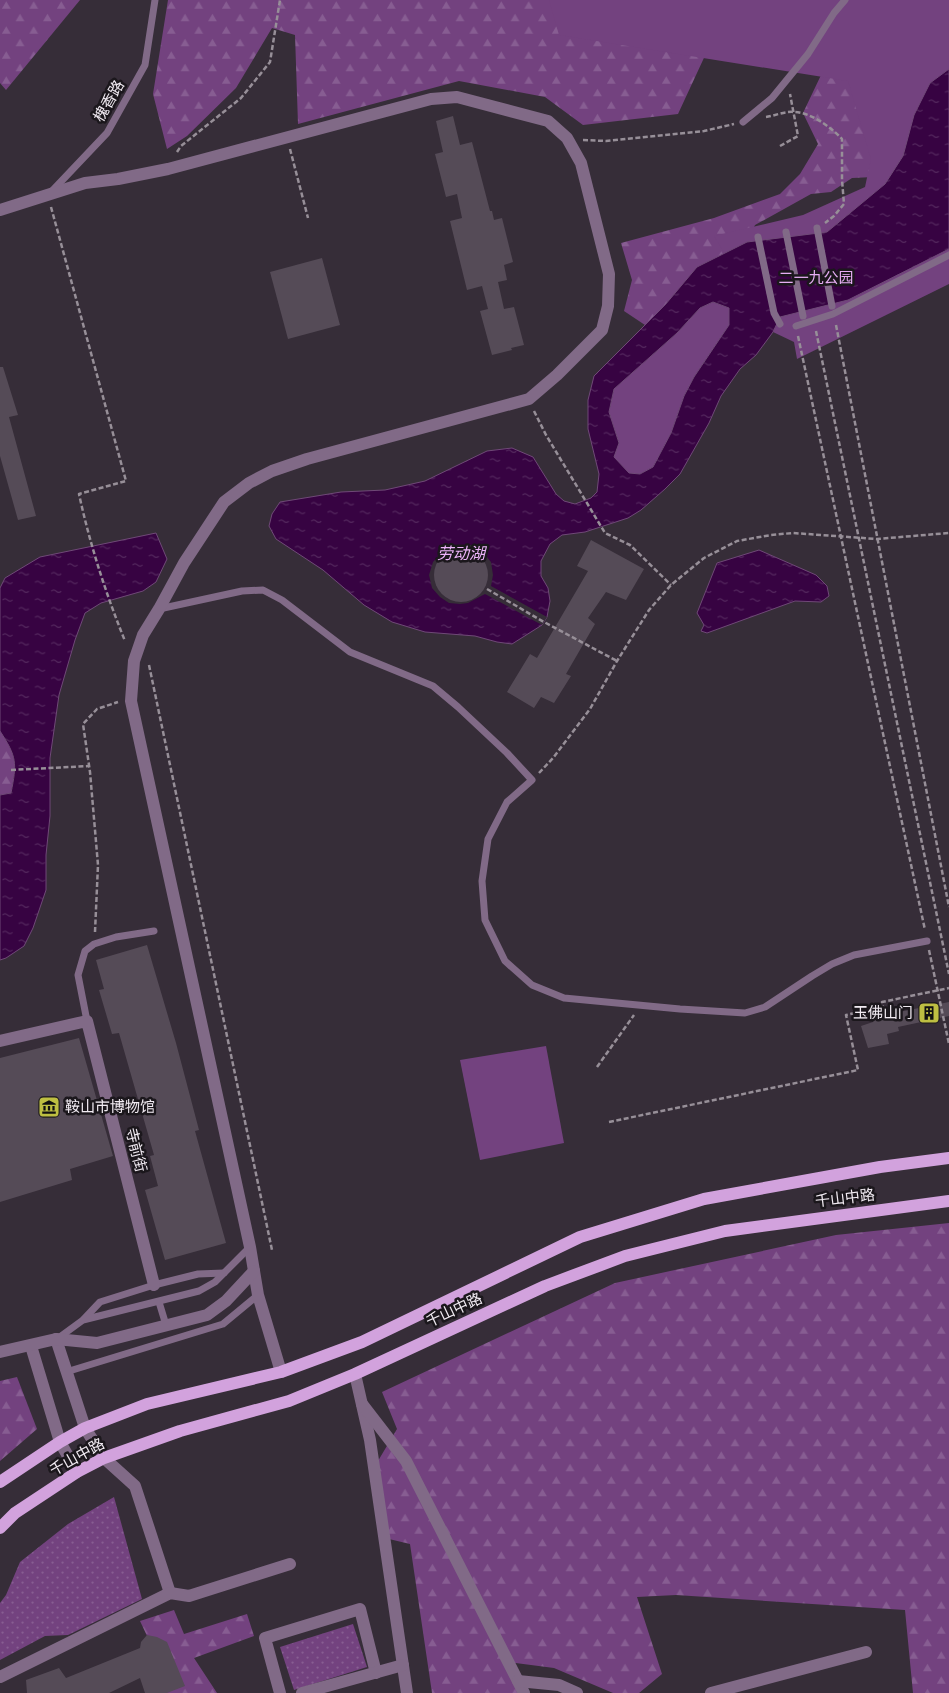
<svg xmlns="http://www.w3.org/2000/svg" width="949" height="1693" viewBox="0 0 949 1693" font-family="'Fira Sans Condensed','Noto Sans SC',sans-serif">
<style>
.grass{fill:url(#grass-dots)}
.forest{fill:url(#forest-firs)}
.park{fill:#73427f}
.water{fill:url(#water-ripples);stroke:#6f4977;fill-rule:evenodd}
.pier{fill:#362d38}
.building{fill:#554b57}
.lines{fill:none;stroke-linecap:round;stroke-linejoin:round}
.path{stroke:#978f98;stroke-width:2.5;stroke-dasharray:5 2.5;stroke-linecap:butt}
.lane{stroke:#816a87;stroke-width:7}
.street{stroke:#816a87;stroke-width:12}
.primary{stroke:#d2a2dd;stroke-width:12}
.labels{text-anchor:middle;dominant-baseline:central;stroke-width:5;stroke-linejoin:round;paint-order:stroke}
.street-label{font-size:15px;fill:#f1ebf2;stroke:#1b171c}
.park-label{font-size:15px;fill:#e6adf4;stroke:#1b171c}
.poi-label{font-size:15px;fill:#f1ebf2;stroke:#1b171c;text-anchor:end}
.water-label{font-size:16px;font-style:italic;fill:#edb3fa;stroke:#1b171c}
</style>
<defs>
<pattern id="grass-dots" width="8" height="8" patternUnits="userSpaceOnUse" patternTransform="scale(1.25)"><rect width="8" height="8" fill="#73427f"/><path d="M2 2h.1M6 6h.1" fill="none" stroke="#875d92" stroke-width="1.8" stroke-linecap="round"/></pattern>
<pattern id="forest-firs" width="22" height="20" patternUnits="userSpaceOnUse" patternTransform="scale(1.25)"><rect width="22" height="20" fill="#73427f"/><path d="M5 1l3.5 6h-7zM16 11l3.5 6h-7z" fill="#875d92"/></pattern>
<pattern id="water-ripples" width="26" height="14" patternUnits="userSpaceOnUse" patternTransform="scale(1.25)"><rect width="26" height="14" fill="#370342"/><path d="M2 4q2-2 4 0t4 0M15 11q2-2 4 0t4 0" fill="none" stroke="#54285e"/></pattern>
</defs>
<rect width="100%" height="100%" fill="#362d38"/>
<!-- grass -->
<g class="grass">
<polygon points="114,1497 142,1599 68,1635 45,1636 0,1660 0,1603 6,1595 20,1562 68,1524"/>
<polygon points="353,1624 367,1667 294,1690 280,1647"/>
</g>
<!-- forest -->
<g class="forest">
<polygon points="0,0 80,0 6,90 0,83"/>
<polygon points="168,0 650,0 709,47 678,114 583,125 545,97 459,81 298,124 295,35 272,28 236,88 187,136 167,149 153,94"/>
<polygon points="949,0 874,177 852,178 831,192 811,194 755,225 747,242 665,305 645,325 624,311 632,280 621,243 714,218 780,194 800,174 818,144 803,113 841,33"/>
<path d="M0,729C17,757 17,761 11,793L0,795Z"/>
<polygon points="949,1223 949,1693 913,1693 905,1610 676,1595 637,1597 662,1674 639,1693 613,1693 554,1668 508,1662 518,1693 432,1693 410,1544 389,1539 375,1466 397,1429 382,1392 615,1283 836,1235"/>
<polygon points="17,1377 37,1429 0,1461 0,1381"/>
<polygon points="174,1610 184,1634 247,1614 254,1636 194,1658 217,1693 164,1693 172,1689 140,1621"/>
</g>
<!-- park -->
<g class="park">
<polygon points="549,0 949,0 949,284 797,359 794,342 773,332 714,236 803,215 865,187 871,159 848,81 559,35"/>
<polygon points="713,302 729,308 729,325 694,377 684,396 671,433 653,467 640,474 629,474 613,457 619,443 609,412 614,389 677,333 700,308"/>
<polygon points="546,1046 564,1143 480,1160 460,1060"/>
</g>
<!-- water -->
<g class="water">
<path d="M949,69V249L848,300L780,317L773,332L756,355L740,369L721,396L709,423L680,474L665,489L641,510L628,518L585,532L562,535L550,544L541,561V576L548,588L550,601L547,617L542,625L512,644L497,642L475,636L425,632L392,622L364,605L323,570L276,539L269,526L272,514L280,502L341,492L385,490L425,481L487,451L512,448L533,457L556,494L564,501L575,504L591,498L597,492L599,474L588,429V400L594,376L665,305L697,267L747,242L827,232L885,184L903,156L914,115L930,83ZM713,302L729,308V325L694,377L684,396L671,433L653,467L640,474L629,473L614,457L619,443L609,412L614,389L677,333L700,308Z"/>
<path d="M156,533L167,559L156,582L143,591L101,603L85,613L75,640L59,695L50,758V816L46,855V890L33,928L24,946L6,958L0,960V795L11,793C17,763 17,757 0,731V588L5,578L40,557Z"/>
<polygon points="759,550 816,575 827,586 829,596 821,602 795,601 707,633 701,631 704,625 697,613 717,563"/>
</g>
<!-- pier -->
<polygon class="pier" points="458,545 471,545 482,551 491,562 493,575 491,586 547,617 542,625 485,594 468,603 460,604 449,603 440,597 432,588 429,575 433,562 443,551"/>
<!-- building -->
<g class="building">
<polygon points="453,116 460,145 472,142 490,211 492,211 494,220 502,218 513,262 504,265 507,280 498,282 504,309 514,307 524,345 511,348 512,350 492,355 480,311 488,309 482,286 467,290 450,221 462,218 457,194 446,197 435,154 443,152 436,121"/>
<polygon points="322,258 340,325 288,339 270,272"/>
<polygon points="0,367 3,367 18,415 9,417 36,516 18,520 0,456"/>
<polygon points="591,540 644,569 626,600 606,592 588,618 595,624 566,674 571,676 554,703 541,697 534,708 507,692 530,654 537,658 588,571 577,566"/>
<circle cx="461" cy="575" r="27"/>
<polygon points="147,945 176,1043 199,1130 195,1131 226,1243 165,1260 145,1190 158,1186 150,1156 154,1155 119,1033 112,1034 99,990 104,989 96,960"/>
<polygon points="949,1002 949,1016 898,1027 899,1031 887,1034 889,1044 868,1048 861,1026 873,1022 871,1012 893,1008 894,1013"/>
<polygon points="79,1038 113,1156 70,1169 72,1180 0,1202 0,1058"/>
<polygon points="147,1635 157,1637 167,1642 185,1686 167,1693 145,1693 140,1678 109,1693 27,1693 26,1680 59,1668 66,1678 140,1648 141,1642"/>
</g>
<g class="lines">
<!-- path -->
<g class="path">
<path d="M766,117C774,116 785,111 794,112C810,112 831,127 842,139V180L844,204L834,216L825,223"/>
<polyline points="583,140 606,141 704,131 734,124"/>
<polyline points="780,146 798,136 790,94"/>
<polyline points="290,149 308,218"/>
<polyline points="177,152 181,146 241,98 270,62 280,0"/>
<path d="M51,207L126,481L79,494C90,545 106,594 125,641"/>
<polyline points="836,325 949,907"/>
<polyline points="816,331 949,974"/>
<polyline points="798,336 925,930"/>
<polyline points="534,411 546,435 605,533 630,545 671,585"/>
<polyline points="487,589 544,622 617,661"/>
<polyline points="149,665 272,1250"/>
<polyline points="11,770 89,766"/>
<polyline points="539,773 553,758 590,709 617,661 649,610 671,585 704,558 737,541 771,535 793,533 877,539 949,533"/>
<polyline points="95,932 98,865 90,772 83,724 97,709 118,702"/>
<polyline points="929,950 949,1044"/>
<polyline points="597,1067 634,1015"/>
<polyline points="609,1122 858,1070 846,1015 883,1007 882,1002 949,988"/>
</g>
<!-- lane -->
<g class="lane">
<polyline points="743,122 772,98 808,54 834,13 845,0"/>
<polyline points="53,190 107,133 145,65 155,0"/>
<polyline points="817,228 832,306"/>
<polyline points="786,232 803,316"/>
<polyline points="758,237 774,313 780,324"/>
<polyline points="796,326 833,314 949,255"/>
<polyline points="159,609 242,591 263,590 282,600 350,652 433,686 458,707 507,753 532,780 507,802 488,839 482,881 485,920 505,961 532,985 564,998 680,1009 745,1013 765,1007 812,976 832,964 854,955 927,941"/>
<polyline points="87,1021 78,975 85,951 94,944 116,937 154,931"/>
<polyline points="159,1302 166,1325"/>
<polyline points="84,1319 100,1302 154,1285 198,1274 224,1273"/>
<polyline points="57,1339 83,1320 199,1291 215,1282 250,1247"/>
<polyline points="66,1372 223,1324 258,1295"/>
</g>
<!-- street -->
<g class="street">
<polyline points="0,210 85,183 118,179 168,169 431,99 457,97 548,121 567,138 581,163 609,274 608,306 602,330 557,375 529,399 307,459 272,471 249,483 224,502 184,563 159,609 143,635 134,661 131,701 250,1247 258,1295 281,1372"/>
<polyline points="0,1041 87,1021 154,1285"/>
<polyline points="56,1339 85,1428 104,1458 135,1486 170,1593"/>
<polyline points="31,1346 60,1442 77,1472"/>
<polyline points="0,1352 56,1339 97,1343 207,1315 226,1301 254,1271"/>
<polyline points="355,1374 370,1440 407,1693"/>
<polyline points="362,1404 406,1461 524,1693"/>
<polyline points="0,1677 170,1593 189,1596 290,1564"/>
<polyline points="518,1681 559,1685 577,1693"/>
<polyline points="280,1693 265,1638 360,1609 376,1673"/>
<polyline points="302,1693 403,1665"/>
<polyline points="711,1693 866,1652"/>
</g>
<!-- primary -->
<g class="primary">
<polyline points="0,1482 60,1442 85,1428 147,1404 281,1372 362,1342 580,1237 704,1199 880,1167 949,1158"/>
<polyline points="0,1528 15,1513 77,1472 104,1458 180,1431 289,1401 355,1374 545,1286 625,1256 725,1231 949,1201"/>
</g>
</g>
<!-- icons -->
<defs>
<g id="building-square" transform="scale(1.125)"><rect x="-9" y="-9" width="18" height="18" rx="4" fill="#bebf42" stroke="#1b171c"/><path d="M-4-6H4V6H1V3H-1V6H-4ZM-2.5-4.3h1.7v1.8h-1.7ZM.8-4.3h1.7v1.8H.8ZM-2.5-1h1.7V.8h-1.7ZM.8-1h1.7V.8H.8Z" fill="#111"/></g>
<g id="museum-square" transform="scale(1.125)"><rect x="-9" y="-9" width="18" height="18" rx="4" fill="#bebf42" stroke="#1b171c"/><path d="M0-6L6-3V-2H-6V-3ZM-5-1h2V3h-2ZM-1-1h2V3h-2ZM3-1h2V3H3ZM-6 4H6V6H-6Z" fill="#111"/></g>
</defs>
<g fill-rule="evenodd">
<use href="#building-square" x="929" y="1013"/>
<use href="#museum-square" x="49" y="1107"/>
</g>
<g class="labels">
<!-- street labels -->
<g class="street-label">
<text transform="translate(109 101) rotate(-60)">槐香路</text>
<text transform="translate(136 1150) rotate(76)">寺前街</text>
<text transform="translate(845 1198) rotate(-7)">千山中路</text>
<text transform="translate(454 1310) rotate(-25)">千山中路</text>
<text transform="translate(77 1457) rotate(-29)">千山中路</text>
</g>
<!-- park labels -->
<g class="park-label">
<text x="816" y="278">二一九公园</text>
</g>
<!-- poi labels -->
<g class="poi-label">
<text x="913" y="1013">玉佛山门</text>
<text x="65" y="1107" text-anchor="start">鞍山市博物馆</text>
</g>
<!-- water labels -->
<g class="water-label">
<text x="461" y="553">劳动湖</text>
</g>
</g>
</svg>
